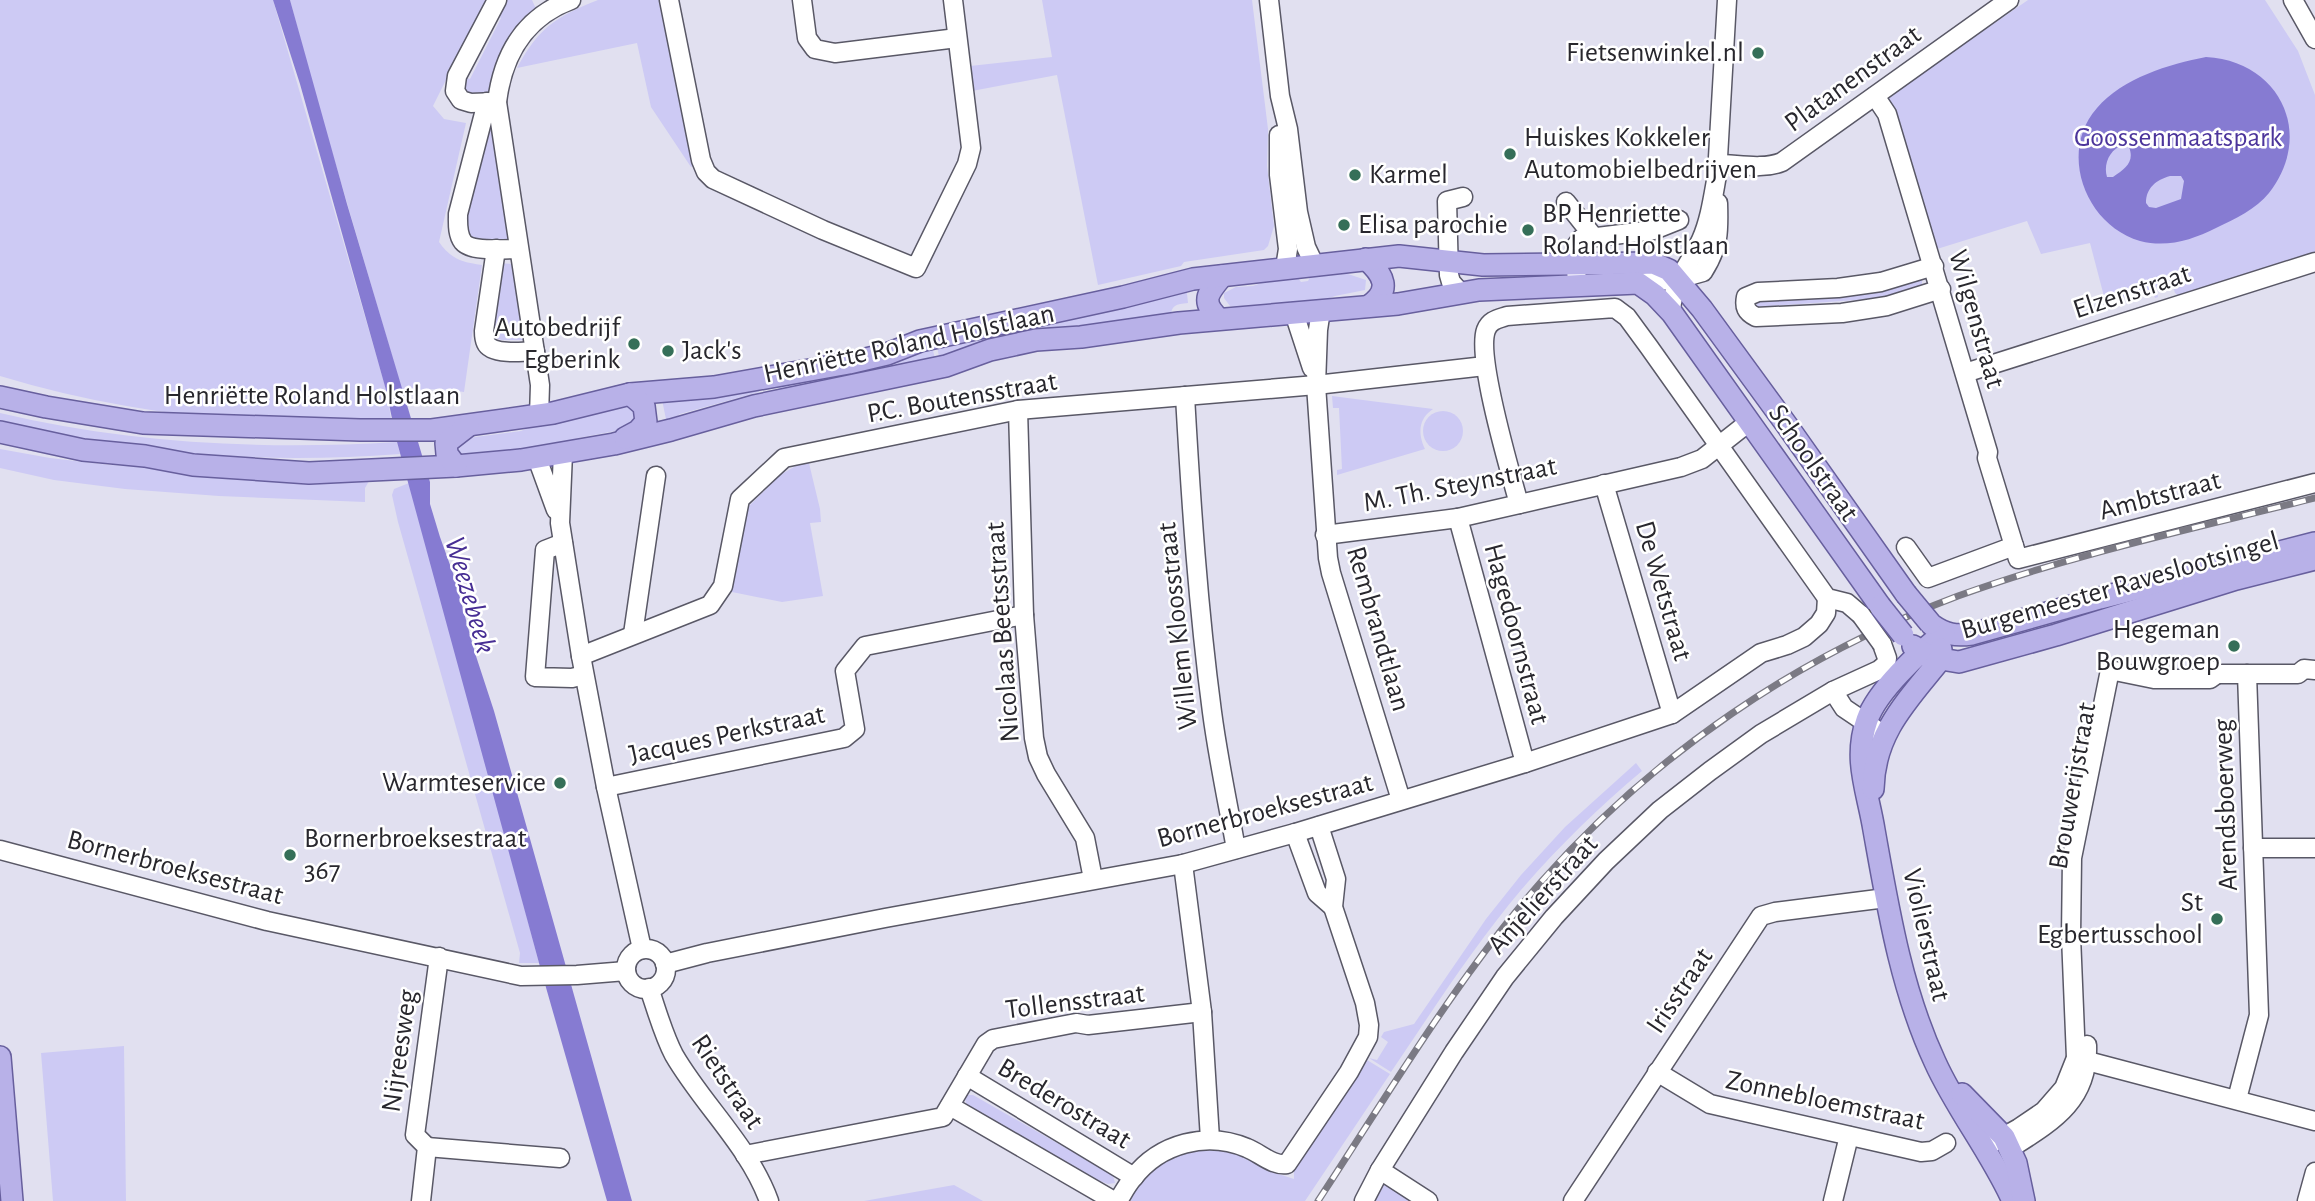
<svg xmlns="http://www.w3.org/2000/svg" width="2315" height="1201" viewBox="0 0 2315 1201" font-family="'Alegreya Sans',sans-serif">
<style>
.green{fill:#cdcaf4}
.water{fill:#867bd2;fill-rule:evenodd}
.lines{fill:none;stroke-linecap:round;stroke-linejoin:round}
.minor-casing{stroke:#595866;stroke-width:21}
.major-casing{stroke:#675f9d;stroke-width:24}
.minor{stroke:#fff;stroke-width:18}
.major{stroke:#b8b1e8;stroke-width:21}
.rail-casing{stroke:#7b7a84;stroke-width:7}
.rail{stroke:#fff;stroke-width:4.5;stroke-dasharray:13;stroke-linecap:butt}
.minor-bridge-casing{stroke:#595866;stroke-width:21;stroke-linecap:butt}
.major-bridge-casing{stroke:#675f9d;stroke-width:24;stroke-linecap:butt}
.minor-bridge{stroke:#fff;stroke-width:18}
.major-bridge{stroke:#b8b1e8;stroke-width:21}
.poi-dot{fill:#356f58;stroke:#fff;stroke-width:2.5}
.labels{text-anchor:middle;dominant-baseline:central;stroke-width:5;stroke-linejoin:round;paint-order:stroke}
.poi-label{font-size:28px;fill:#28272d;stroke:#fff;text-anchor:start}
.street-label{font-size:28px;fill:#28272d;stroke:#fff}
.park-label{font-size:28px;fill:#4c359b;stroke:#fff}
.water-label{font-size:30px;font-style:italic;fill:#472e94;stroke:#fff}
</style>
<rect width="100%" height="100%" fill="#e1e0f0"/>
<!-- green -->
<g class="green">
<path d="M0,0H273L386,389L391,418C362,420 334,423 305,423C201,421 99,406 0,376Z"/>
<path d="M290,0H486L433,106L444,119L466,123L439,242C451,259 461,262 482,265L464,392L442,389L402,390L320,111Z"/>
<polygon points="499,0 532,0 536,9 492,95 462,95 460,75 470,79 501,18 492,13"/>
<path d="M598,0H663L695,165L691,167L651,107L637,43L517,68C539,27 556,17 598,0Z"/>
<polygon points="1042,0 1252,0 1268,129 1267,166 1274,226 1268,246 1264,250 1184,262 1181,266 1098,285 1057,75 972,91 970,66 1052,57"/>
<polygon points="2028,0 2265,0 2298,51 2315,95 2315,253 2179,296 2175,293 2172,283 2156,288 2158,297 2155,298 2154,295 2149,296 2147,290 2106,304 2090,243 2041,254 2027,221 1937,249 1886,100 1905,85"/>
<path d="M490,121L492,123L509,237C501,249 485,241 473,239L467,229L466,222Z"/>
<polygon points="496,263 513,264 524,340 502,340 495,338 492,331"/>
<polygon points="1342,272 1366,280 1365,290 1335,296 1316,303 1247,309 1230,306 1224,298 1224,293 1236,287 1253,286 1272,279 1295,274 1301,282 1308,281 1312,273"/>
<path d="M1919,278L1922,280V287L1884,298L1756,307L1759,299C1806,296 1878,298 1919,278Z"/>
<path d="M1186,284L1188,303C1175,304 1170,306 1171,320L940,362L936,341Z"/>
<polygon points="931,342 936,363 777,394 781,380"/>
<polygon points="761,385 759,392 680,414 667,424 661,395"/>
<path d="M1332,396L1433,409C1418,419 1418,434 1425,449L1337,475V470L1342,469L1339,408H1333Z"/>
<polygon points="622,400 639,414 631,428 578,438 554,450 464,461 454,447 468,438 521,431 548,420"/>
<circle cx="1443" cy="431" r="20"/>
<path d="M0,413C129,444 265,450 397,442L400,454C308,461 213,459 122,446C81,440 41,432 0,425Z"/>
<polygon points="0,449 50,458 110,465 372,476 365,488 365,502 219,496 125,489 54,480 0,468"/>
<polygon points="808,459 820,509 821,522 810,523 823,596 782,602 727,591 748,507 780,475"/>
<polygon points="409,483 424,534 539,963 519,963 520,953 398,522 392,495 394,489"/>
<path d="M1636,763L1642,771C1599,807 1558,847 1521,890C1473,947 1433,1010 1391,1072L1369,1058L1377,1060L1388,1042L1381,1037L1384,1032L1414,1024L1486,919L1521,875L1565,827Z"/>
<polygon points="124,1046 126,1201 53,1201 41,1053"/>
<polygon points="1367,1060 1390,1074 1305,1201 1131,1201 1133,1192 1145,1177 1178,1152 1222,1147 1275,1173 1294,1179 1294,1168"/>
<polygon points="967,1095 973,1095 1113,1175 1115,1183 1108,1184 1095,1179 967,1106 965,1099"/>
<polygon points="1383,1180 1417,1201 1369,1201"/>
<polygon points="954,1185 983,1201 864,1201"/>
</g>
<!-- water -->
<g class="water">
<polygon points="273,0 290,0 347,204 430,482 430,504 440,537 454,576 475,653 494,711 632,1201 607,1201 539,963 397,442 386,390 300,84"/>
<path d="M2206,57C2280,61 2315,134 2269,193C2256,209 2235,219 2216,228C2192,240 2167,248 2140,241C2085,225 2058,152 2097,108C2123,78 2169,64 2206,57ZM2123,145L2129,147C2135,162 2125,169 2113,177H2107C2103,164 2110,149 2123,145ZM2170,176H2181L2184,181L2181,199L2156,208L2149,207L2146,203C2146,188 2156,180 2170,176Z"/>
</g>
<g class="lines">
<!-- minor casing -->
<g class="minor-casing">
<g id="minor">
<polyline points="497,0 457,76 455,91 461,100 471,103 497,102"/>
<polyline points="669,0 701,160 706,172 713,179 823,230 916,268 967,164 971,148 953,0"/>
<polyline points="802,0 807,38 815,49 835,53 957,38"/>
<polyline points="1269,0 1280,96 1288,129 1298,212 1306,247 1315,266"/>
<polyline points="2293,0 2315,39"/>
<polyline points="1875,96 1887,114 1988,452 1987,458 2018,559 2315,483"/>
<path d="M487,102L458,214C458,223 457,234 463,242C471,252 505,249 518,249"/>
<polyline points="1279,135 1279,175 1288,249 1285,268"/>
<path d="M1717,164C1738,164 1762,170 1782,162L2009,0"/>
<polyline points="1566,202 1593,236"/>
<path d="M496,249L484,331C484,335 484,339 486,343C491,355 523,352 535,351"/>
<path d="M1934,266L1881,282L1838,288L1758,292L1746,297C1744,307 1746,312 1756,317L1842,313L1887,306L1941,289"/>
<path d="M1638,283L1678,279L1703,272C1719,247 1719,232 1718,203"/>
<polyline points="1577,285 1575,247 1581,239 1654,230 1679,220"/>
<polyline points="1460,292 1451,282 1449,275 1447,201 1463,197"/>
<polyline points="1321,310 1318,330 1316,385 1328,558 1331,573 1401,800"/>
<path d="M1671,311C1673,280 1689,266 1701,240C1710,220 1713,197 1717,175L1727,0"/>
<polyline points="1294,313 1312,368"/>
<polyline points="1965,373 2315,262"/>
<path d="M1185,396C1191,502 1198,607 1212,712C1218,758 1228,804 1236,849"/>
<polyline points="1018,410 1024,615 1034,738 1038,757 1046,774 1085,838 1093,879"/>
<path d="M539,416L540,385L497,102C503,54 525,17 571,0"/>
<polyline points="563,453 560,523 581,656 606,787 642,949"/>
<polyline points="537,458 556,510"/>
<polyline points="1604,484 1672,714"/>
<path d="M1519,504C1510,471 1476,357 1486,330C1490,320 1498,319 1507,316L1615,308L1627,317L1649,347L1827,598L1847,603L1861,615"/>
<polyline points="1458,518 1525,763"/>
<polyline points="1325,535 1458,518 1681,467 1702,459 1749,422"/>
<polyline points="563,543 545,550 535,677 572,678 584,675"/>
<polyline points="1906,547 1928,578 2014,546"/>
<polyline points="633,634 656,476"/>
<polyline points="581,656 710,605 723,586 740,499 784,458 1018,410 1316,385 1485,366"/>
<polyline points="2207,670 2211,670 2217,674 2298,674 2304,669 2315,670"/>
<polyline points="1833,691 1844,708 1884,735"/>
<polyline points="606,787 844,738 855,729 845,671 865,646 1024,615"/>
<polyline points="1295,833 1317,893 1333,907"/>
<polyline points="2253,848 2315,848"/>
<polyline points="0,850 267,921 521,976 577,975 626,971"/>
<polyline points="1183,864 1202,1012 1210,1139"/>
<circle cx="646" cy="969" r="20"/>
<polyline points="665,964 707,953 885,918 1183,864 1295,833 1525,763 1672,714 1761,653 1787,645 1804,637 1819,624 1826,613 1827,598"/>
<path d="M649,988C657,1011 663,1034 674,1055C703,1105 749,1146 769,1201"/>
<polyline points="2076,1058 2315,1121"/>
<polyline points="1657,1072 1710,1104 1921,1152 1932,1151 1946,1143"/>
<polyline points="967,1076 1134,1177"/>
<polyline points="2237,1099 2259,1015 2247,674"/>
<polyline points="950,1106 1114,1201"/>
<polyline points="1994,1142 2019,1128 2044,1111 2064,1088 2076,1058 2071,936 2072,858 2110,670 2154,679 2210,679 2217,674"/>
<path d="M2014,1146C2055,1120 2089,1099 2087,1045"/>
<polyline points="427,1147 560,1158"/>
<polyline points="745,1155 943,1117 986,1044 993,1039 1076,1023 1088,1025 1202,1012"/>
<polyline points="1380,1170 1428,1201"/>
<polyline points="421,1201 427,1147 415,1135 439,957"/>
<path d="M1118,1201C1123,1193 1127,1185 1133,1178C1160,1143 1207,1131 1247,1148C1260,1153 1272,1166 1287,1164L1349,1072L1368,1037L1369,1025L1365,1003L1333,907L1336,879L1319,826"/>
<polyline points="1364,1201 1380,1170 1454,1052 1505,977 1554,917 1606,861 1660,810 1710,771 1761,734 1833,691 1879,670 1886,664 1887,658 1882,644"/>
<polyline points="1573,1201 1761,916 1775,912 1886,898"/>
<polyline points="1833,1201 1849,1136"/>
<polyline points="2307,1201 2315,1172"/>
</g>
</g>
<!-- major casing -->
<g class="major-casing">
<g id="major">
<path d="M1366,259C1384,275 1392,290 1369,306"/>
<path d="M1219,319C1200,301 1208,293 1222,276"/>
<polyline points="0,397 46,407 143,423 360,430 432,430 553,413 630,394 714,387 849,363 887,354 920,341 1123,297 1193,279 1399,256 1483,265 1653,263 1669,270 1702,309 1786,424 1906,594"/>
<polyline points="0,432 83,450 145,456 193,465 309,473 456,466 521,460 614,444 671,430 754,406 946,366 990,350 1036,340 1081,337 1179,323 1398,304 1479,290 1638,283 1655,295 1672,313 1880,606"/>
<polyline points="625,438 638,431 646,422 644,406 630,394"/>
<polyline points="456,466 447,454 446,443 468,426"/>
<path d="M1932,625C1946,635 1956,636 1972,634L2100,598L2315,543"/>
<path d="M1944,633C1919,652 1877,691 1867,720C1853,760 1868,792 1874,830C1888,908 1901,989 1935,1062C1956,1109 1991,1152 2013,1201"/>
<polyline points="1913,646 1929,657 1959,662 2056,635 2236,579 2315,559"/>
<path d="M1873,789C1874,733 1907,701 1940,660L1941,649"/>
<polyline points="0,1057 12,1201"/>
<polyline points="1962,1094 2004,1137 2016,1163 2024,1201"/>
</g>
</g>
<!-- minor -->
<use href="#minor" class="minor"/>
<!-- major -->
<use href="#major" class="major"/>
<!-- rail casing -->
<g class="rail-casing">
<path id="rail" d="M1318,1201C1389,1093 1456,979 1541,882C1654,754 1798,656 1958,596C2074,554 2196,528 2315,498"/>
</g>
<!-- rail -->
<use href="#rail" class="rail"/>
<!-- minor-bridge casing -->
<g class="minor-bridge-casing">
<polyline id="minor-bridge" points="1861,615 1882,644"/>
</g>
<!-- major-bridge casing -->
<g class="major-bridge-casing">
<g id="major-bridge">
<polyline points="1906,594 1930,623"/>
<polyline points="1880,606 1903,635"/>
</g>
</g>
<!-- minor-bridge -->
<use href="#minor-bridge" class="minor-bridge"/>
<!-- major-bridge -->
<use href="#major-bridge" class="major-bridge"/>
</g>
<!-- markers -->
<g class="poi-dot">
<circle cx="1758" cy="53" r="7"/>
<circle cx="1510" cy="154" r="7"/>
<circle cx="1355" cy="175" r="7"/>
<circle cx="1344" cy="225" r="7"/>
<circle cx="1528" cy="230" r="7"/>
<circle cx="634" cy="344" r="7"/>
<circle cx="668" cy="351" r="7"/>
<circle cx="2234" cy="646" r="7"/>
<circle cx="560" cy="783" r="7"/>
<circle cx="290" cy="855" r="7"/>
<circle cx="2217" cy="919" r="7"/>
</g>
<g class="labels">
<!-- poi labels -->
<g class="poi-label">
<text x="1744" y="53" text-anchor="end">Fietsenwinkel.nl</text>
<text x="1524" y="138">Huiskes Kokkeler<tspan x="1524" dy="32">Automobielbedrijven</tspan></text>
<text x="1369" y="175">Karmel</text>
<text x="1542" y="214">BP Henriette<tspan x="1542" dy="32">Roland Holstlaan</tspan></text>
<text x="1358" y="225">Elisa parochie</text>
<text x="620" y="328" text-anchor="end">Autobedrijf<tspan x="620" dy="32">Egberink</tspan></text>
<text x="682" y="351">Jack's</text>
<text x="2220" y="630" text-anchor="end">Hegeman<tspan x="2220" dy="32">Bouwgroep</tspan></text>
<text x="546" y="783" text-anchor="end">Warmteservice</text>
<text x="304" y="839">Bornerbroeksestraat<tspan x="304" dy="32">367</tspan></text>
<text x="2203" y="903" text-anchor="end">St<tspan x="2203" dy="32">Egbertusschool</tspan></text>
</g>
<!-- street labels -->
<g class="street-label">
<text transform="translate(1853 79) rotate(-36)">Platanenstraat</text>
<text transform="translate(2132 292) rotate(-18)">Elzenstraat</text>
<text transform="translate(1976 319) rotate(74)">Wilgenstraat</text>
<text transform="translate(909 344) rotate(-12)">Henriëtte Roland Holstlaan</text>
<text x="312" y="396">Henriëtte Roland Holstlaan</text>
<text transform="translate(962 398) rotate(-10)">P.C. Boutensstraat</text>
<text transform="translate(1813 463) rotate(55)">Schoolstraat</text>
<text transform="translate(1460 485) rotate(-11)">M. Th. Steynstraat</text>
<text transform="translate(2160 496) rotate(-15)">Ambtstraat</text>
<text transform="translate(2120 586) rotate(-16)">Burgemeester Raveslootsingel</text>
<text transform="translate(1663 591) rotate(74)">De Wetstraat</text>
<text transform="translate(1178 626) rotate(-96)">Willem Kloosstraat</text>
<text transform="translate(1378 629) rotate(74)">Rembrandtlaan</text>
<text transform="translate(1003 632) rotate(-94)">Nicolaas Beetsstraat</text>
<text transform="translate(1516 634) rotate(75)">Hagedoornstraat</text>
<text transform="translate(727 735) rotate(-12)">Jacques Perkstraat</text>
<text transform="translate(2073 786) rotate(-80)">Brouwerijstraat</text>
<text transform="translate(2226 805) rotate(-92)">Arendsboerweg</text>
<text transform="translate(1265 811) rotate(-15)">Bornerbroeksestraat</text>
<text transform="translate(175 868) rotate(15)">Bornerbroeksestraat</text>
<text transform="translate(1543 895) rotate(-48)">Anjelierstraat</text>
<text transform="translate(1926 935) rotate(77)">Violierstraat</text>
<text transform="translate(1680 991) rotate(-56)">Irisstraat</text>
<text transform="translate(1075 1002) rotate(-7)">Tollensstraat</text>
<text transform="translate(400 1051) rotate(-82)">Nijreesweg</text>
<text transform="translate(727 1082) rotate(56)">Rietstraat</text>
<text transform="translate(1825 1101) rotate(12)">Zonnebloemstraat</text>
<text transform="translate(1064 1104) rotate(31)">Brederostraat</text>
</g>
<!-- park labels -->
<g class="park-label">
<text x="2178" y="138">Goossenmaatspark</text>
</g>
<!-- water labels -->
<g class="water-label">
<text transform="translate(470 595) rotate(74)">Weezebeek</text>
</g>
</g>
</svg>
